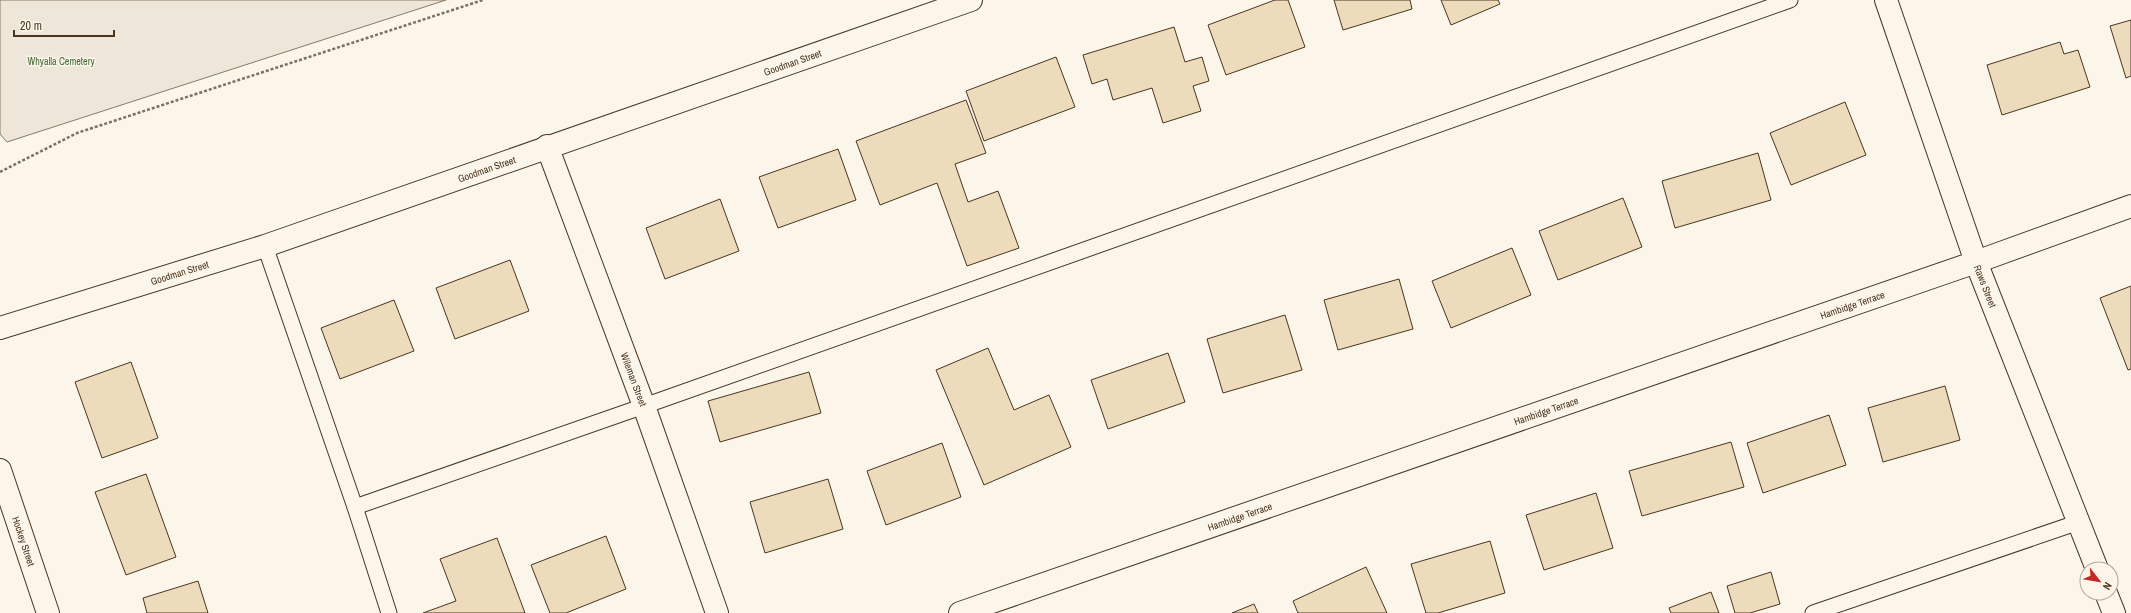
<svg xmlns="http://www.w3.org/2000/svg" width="2131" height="613" viewBox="0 0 2131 613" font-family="'Archivo Narrow',sans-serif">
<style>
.green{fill:#ede6d9;stroke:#887966}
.building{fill:#ecdcbc;stroke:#4a3520}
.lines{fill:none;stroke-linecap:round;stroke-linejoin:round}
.lane-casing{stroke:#4a3520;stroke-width:17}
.street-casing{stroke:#4a3520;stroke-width:24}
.path{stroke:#7f6f5c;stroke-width:2.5;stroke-dasharray:3 2;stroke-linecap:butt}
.lane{stroke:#fbf6e9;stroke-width:15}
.street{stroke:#fbf6e9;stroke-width:22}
.labels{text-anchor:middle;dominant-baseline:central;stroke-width:3;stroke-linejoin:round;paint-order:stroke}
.park-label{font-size:10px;fill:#436837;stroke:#fbf6e9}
.street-label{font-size:10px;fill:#4a3520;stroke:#fbf6e9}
</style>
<rect width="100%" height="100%" fill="#fbf6e9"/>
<!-- green -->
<polygon class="green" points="0,0 446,0 7,142 0,134"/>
<!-- building -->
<g class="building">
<polygon points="1275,0 1288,0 1305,47 1226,75 1208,25"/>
<polygon points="1334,0 1410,0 1412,9 1343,30"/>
<polygon points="1441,0 1498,0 1500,4 1451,25"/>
<polygon points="2131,20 2131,76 2126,78 2110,26"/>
<polygon points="1174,27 1185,62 1202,57 1209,81 1193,86 1201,111 1163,123 1152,88 1113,100 1107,79 1092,84 1083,55"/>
<polygon points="2060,42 2064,54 2078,50 2090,87 2002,115 1987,65"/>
<polygon points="1056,57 1075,107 984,141 966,91"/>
<polygon points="966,100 986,153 955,164 968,202 998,191 1019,248 967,266 937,183 880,205 856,141"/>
<polygon points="1845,102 1866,155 1791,185 1770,133"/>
<polygon points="838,149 856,200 778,228 759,177"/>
<polygon points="1758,153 1771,200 1675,228 1662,181"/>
<polygon points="1623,198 1642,247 1558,280 1539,231"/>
<polygon points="720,199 739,251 665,279 646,228"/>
<polygon points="1512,248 1531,295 1451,328 1432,281"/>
<polygon points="510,260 529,311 455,339 436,288"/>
<polygon points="1399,279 1413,329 1338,350 1324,300"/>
<polygon points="2131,286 2131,369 2128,370 2100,298"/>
<polygon points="394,300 414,351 340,379 321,328"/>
<polygon points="1285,315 1302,370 1223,393 1207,339"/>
<polygon points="988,348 1014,410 1049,395 1071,447 984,485 936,370"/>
<polygon points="1168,353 1185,402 1108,429 1091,380"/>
<polygon points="131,362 158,438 102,458 75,382"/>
<polygon points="809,372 821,413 720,442 708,401"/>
<polygon points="1945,386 1960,440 1883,462 1868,408"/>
<polygon points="1829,415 1846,465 1763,493 1747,443"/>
<polygon points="1731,442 1744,487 1642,516 1629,471"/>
<polygon points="942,443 961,497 886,525 867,471"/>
<polygon points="146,474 176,557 126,575 95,492"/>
<polygon points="828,479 843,529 765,553 750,502"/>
<polygon points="1596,493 1613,548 1544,570 1526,515"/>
<polygon points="606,536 626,589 566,613 550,613 531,565"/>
<polygon points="497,538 525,613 423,613 456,601 440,559"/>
<polygon points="1490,541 1505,593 1438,613 1426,613 1411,564"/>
<polygon points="1366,567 1387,613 1298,613 1293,601"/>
<polygon points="1771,572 1780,604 1750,613 1735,613 1727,586"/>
<polygon points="198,581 208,613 147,613 143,598"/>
<polygon points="1711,592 1719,613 1671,613 1669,608"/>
<polygon points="1254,604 1258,613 1232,613"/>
</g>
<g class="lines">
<!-- lane casing -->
<g class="lane-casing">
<g id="lane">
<polyline points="265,246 355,507 389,613"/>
<polyline points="355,507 644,406 1790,0"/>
<polyline points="1813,613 2079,522"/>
</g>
</g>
<!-- street casing -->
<g class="street-casing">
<g id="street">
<path id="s1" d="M1886,0L1976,262L2097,569"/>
<path id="s2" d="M547,146L644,406L717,613"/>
<path id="s3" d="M0,328L265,246L971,0"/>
<path id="s4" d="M0,470L48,613"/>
<polyline points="2106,593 2114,613"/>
<path id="s5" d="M960,613L1976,262L2131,206"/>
</g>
</g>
<!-- path -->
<polyline class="path" points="0,172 77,133 483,0"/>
<!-- lane -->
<use href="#lane" class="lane"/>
<!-- street -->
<use href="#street" class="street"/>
</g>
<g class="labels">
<!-- park labels -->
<g class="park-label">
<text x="61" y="61">Whyalla Cemetery</text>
</g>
<!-- street labels -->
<g class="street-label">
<text stroke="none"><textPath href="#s3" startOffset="836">Goodman Street</textPath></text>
<text stroke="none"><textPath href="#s3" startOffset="512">Goodman Street</textPath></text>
<text stroke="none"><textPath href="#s3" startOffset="188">Goodman Street</textPath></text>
<text stroke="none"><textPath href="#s1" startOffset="303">Raws Street</textPath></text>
<text stroke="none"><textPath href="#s5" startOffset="944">Hambidge Terrace</textPath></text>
<text stroke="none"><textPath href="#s2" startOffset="249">Wileman Street</textPath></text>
<text stroke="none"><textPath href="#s5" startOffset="620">Hambidge Terrace</textPath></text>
<text stroke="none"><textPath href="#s5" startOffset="296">Hambidge Terrace</textPath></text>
<text stroke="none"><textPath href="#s4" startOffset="75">Hockey Street</textPath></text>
</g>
</g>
<!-- north arrow -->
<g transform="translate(2099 581) rotate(121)"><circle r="19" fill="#fbf6e9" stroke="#b4a999"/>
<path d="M0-3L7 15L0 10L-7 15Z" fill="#c62828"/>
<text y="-6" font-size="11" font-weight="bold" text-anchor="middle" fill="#4a3520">N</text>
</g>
<!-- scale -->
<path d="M14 30v6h100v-6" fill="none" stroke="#4a3520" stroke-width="2"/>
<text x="20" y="30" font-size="12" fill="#4a3520" stroke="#fbf6e9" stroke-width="3" paint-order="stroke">20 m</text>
</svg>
